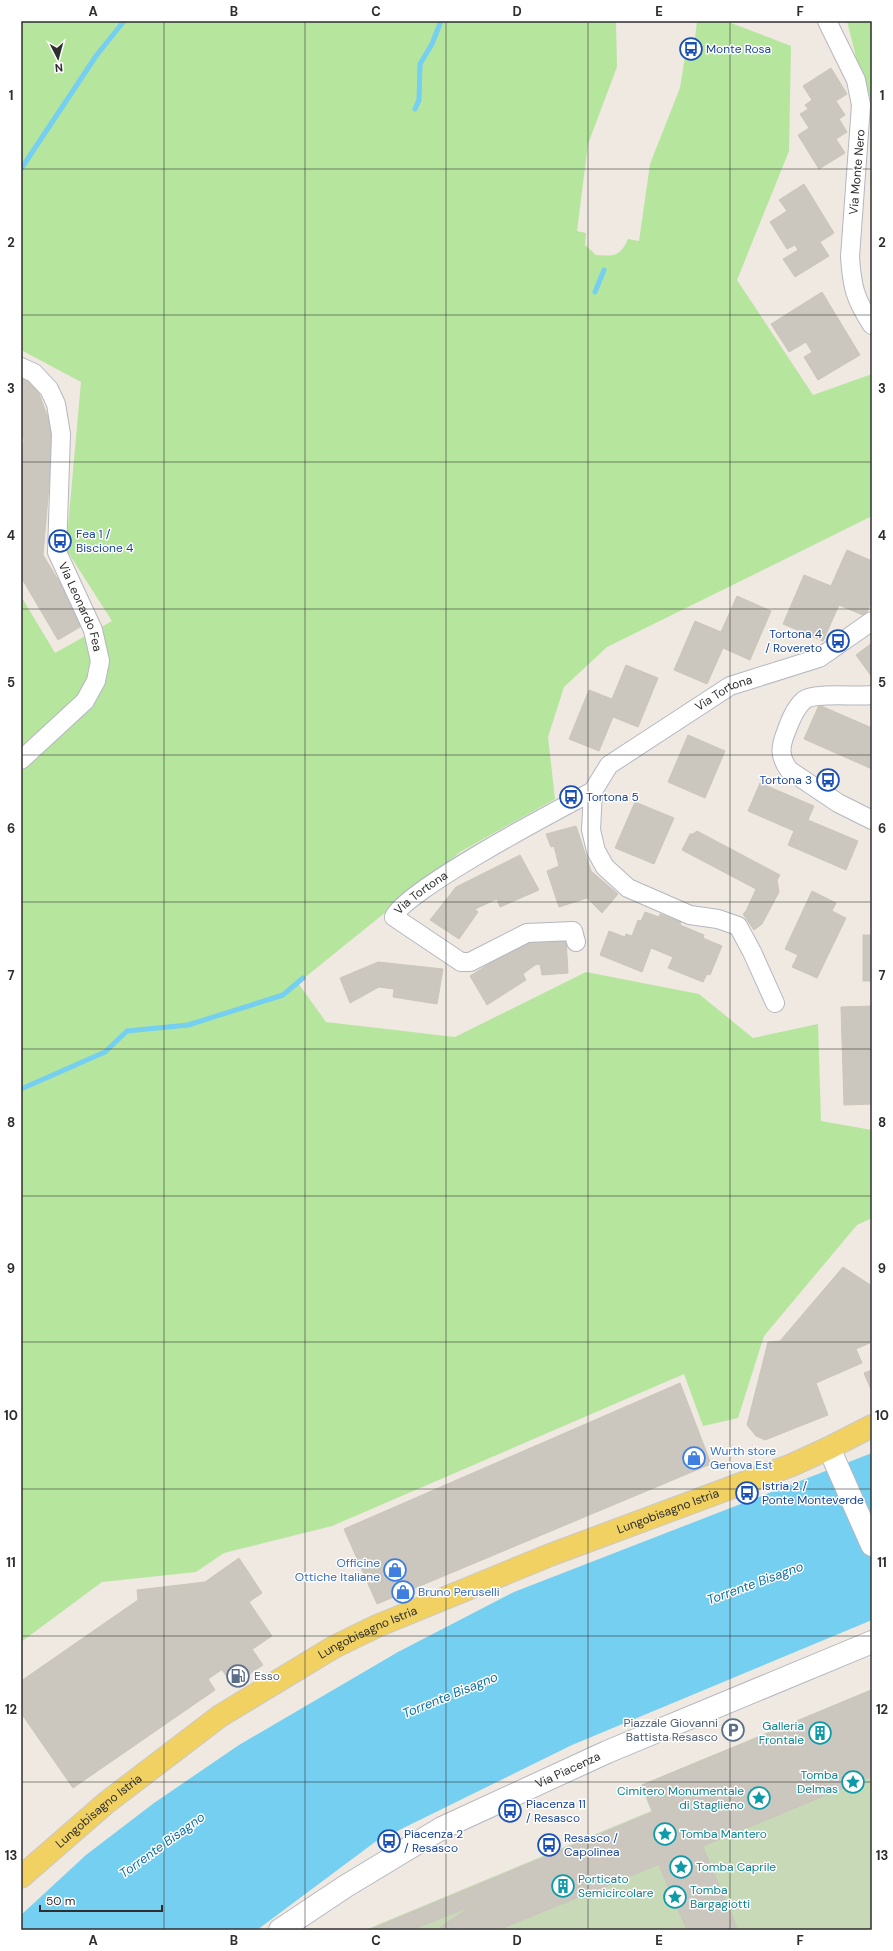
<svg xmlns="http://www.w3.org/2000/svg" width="893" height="1951" viewBox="0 0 893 1951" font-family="'DM Sans',sans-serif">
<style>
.green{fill:#b6e59e}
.cemetery{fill:#c8d9b8}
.water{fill:#75cff0}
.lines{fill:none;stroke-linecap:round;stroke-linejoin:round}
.stream{stroke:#75cff0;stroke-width:5}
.building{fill:#cbc7bf;stroke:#cbc5ba}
.street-casing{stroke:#b4b7c1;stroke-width:20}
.secondary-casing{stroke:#b4b7c1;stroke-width:24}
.primary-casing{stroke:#c9c9c9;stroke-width:24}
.street{stroke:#fff;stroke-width:18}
.secondary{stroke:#fff;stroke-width:22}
.primary{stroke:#f2d163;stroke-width:22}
.grid{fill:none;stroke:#2e2e2e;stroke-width:1;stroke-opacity:0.55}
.labels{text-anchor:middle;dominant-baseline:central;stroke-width:3;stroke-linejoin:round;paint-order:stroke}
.transit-label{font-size:12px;fill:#164399;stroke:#fff;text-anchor:start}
.street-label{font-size:12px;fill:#2e2e2e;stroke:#fff}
.shop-label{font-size:12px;fill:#366cbe;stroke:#fff;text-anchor:start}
.service-label{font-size:12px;fill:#4e5e75;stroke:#fff;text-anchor:start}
.culture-label{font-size:12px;fill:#0d838f;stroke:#fff;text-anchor:start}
.water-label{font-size:13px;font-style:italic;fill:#0d6fa3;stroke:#fff}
.neatline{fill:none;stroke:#2e2e2e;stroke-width:1.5}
.grid-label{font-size:13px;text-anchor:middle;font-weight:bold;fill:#2e2e2e}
</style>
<rect width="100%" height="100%" fill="#efe9e1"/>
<!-- green -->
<g class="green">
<path d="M21,21H616L617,67L588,144L577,231L586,233L585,245L596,255C614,256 620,257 628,239L639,241L650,164L680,88L687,44L695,38L697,21H726L791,46L789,151L737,280L813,395L872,374V516L607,647L564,687L548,737L555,799L460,852L298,983L326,1022L455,1037L586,972L699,994L753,1038L818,1024L821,1121L872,1130V1218L857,1225L764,1336L738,1418L703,1426L684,1374L332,1526L224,1553L196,1572L102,1582L21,1642V596L55,653L112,621L66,549L81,382L21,350Z"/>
<polygon points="847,21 872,21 872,104 857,61"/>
</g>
<!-- cemetery -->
<polygon class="cemetery" points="872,1689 872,1930 365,1930 651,1811 641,1785"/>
<!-- water -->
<polygon class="water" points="872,1453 872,1620 572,1745 375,1842 257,1930 21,1930 21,1915 86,1855 154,1803 239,1745 398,1652 514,1592"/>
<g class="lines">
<!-- stream -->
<g class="stream">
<polyline points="415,109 419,100 420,64 432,44 441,21"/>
<polyline points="21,169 96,56 124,21"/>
<polyline points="595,292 604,270"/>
<polyline points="21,1089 105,1052 127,1031 188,1025 283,995 303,978"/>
</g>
</g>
<!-- building -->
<g class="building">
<polygon points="831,68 847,94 836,101 845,115 839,119 847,132 836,139 845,153 819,169 798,135 809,128 800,114 808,109 805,105 812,100 803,86"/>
<polygon points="804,184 834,233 820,242 829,256 795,277 783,259 798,250 795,245 787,249 770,222 787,211 779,200"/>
<polygon points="822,292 860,355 818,380 804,357 812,352 806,342 789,352 771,324"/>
<polygon points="21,374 26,377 38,391 52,428 53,439 43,555 85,624 58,640 21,577 21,470 24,440 21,431"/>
<polygon points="847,550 872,561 872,601 865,616 839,605 823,641 783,624 804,575 831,586"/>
<polygon points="737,596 771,611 750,660 723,648 707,684 674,670 695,621 721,632"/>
<polygon points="872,643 872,677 856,655"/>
<polygon points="626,665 658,678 638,727 613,717 599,751 569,739 589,690 612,699"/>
<polygon points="819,705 872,728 872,769 804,739"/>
<polygon points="688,735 725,751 705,798 668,782"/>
<polygon points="760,783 814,806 808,820 858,841 846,870 788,845 794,831 748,811"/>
<polygon points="635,802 674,818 654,864 615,848"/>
<polygon points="576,826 591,871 618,894 602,913 587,898 559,907 547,871 559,866 554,846 551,847 546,834"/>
<polygon points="697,831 780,875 777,880 779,892 762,924 754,930 743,914 746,911 756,889 682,850 690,834 693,834"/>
<polygon points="520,855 539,890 500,907 497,899 475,909 478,912 459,939 430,920 456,887"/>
<polygon points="812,891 836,903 832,911 846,918 817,978 792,967 798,955 785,949"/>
<polygon points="645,912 659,917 660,914 681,922 680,925 704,935 703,938 722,946 710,975 707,974 703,982 668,968 673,957 651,948 642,972 600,955 609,931 625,937 626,934 632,936 638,920 641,921"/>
<rect x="863" y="935" width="9" height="46"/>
<polygon points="566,938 568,973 542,975 540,964 535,965 523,974 526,980 487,1005 470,976 526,940"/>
<polygon points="378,962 443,969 437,1004 393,997 394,989 379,987 350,1003 340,978"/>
<polygon points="872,1006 872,1104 844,1105 841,1007"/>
<polygon points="843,1267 872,1286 872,1342 856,1349 862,1363 816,1383 828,1415 765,1440 756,1436 747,1425 768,1342 780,1341"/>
<polygon points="872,1370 872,1392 864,1373"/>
<polygon points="680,1383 711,1464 377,1604 344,1529"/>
<polygon points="239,1558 262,1593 249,1602 272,1636 208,1679 215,1690 73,1788 21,1713 21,1681 138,1600 137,1590 205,1582"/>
<polygon points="252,1649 263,1665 233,1685 222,1670"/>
<polygon points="872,1690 872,1776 672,1859 642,1785"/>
<polygon points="653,1812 660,1830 412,1930 369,1930"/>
<polygon points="660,1830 672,1859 498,1930 437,1930 467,1909"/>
<polygon points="703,1847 738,1930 687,1930 666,1882 659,1864"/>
</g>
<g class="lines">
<!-- street casing -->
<g class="street-casing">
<g id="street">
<path d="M827,21L856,80L861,105L850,257C852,287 855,299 872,325"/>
<path id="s1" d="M21,367L34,373L49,389L56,404L61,434L57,552L93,630L100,661L96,681L85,701L21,760"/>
<path d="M872,695C856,697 815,692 804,700C795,708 790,721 786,732C780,747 779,756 789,770L838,803L872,820"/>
<path id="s2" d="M576,942L573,931L527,933L470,962H461L394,917C403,891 561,808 593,791"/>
<path id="s3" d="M775,1003L752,952L738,926L718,919L690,915L628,888L605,867L596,851L591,830L593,791L609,765L730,686L819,658L872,621"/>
</g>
</g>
<!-- secondary casing -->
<g class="secondary-casing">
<g id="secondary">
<polyline points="829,1448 872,1545"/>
<path id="s4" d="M280,1930L346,1886L442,1828L607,1752L872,1642"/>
</g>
</g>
<!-- primary casing -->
<g class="primary-casing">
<g id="primary">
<path id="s5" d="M21,1877L106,1803L220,1716L334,1647L377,1626L550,1555L792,1465L829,1448L872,1426"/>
</g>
</g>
<!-- street -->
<use href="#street" class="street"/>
<!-- secondary -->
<use href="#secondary" class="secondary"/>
<!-- primary -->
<use href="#primary" class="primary"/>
</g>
<!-- grid -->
<path class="grid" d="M164,21V1930M305,21V1930M446,21V1930M588,21V1930M730,21V1930M21,169H872M21,315H872M21,462H872M21,609H872M21,755H872M21,902H872M21,1049H872M21,1196H872M21,1342H872M21,1489H872M21,1636H872M21,1782H872"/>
<!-- icons -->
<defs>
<g id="bus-ring" transform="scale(1.15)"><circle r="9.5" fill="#fff" stroke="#1a4fb4" stroke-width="1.5"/><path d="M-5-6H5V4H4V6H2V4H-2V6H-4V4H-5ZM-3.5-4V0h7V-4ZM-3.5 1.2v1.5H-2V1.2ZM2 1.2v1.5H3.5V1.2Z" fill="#1a4fb4"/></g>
<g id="shop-ring" transform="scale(1.15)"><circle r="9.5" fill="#fff" stroke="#3f7fe0" stroke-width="1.5"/><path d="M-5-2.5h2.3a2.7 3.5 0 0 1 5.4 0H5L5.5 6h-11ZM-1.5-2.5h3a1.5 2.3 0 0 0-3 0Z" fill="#3f7fe0"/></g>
<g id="fuel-ring" transform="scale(1.15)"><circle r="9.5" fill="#fff" stroke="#5c6f8a" stroke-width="1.5"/><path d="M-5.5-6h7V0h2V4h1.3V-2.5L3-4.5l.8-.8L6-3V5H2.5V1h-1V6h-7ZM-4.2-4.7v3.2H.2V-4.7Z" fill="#5c6f8a"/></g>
<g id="parking-ring" transform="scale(1.15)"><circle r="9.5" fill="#fff" stroke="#5c6f8a" stroke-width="1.5"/><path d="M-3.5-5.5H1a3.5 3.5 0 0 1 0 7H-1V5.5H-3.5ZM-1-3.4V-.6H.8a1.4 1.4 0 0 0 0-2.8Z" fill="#5c6f8a"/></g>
<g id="building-ring" transform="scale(1.15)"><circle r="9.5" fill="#fff" stroke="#0f9aa8" stroke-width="1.5"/><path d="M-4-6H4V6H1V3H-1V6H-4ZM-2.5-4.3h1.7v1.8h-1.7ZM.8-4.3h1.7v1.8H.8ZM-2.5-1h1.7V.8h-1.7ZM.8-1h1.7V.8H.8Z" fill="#0f9aa8"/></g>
<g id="sight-ring" transform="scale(1.15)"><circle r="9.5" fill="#fff" stroke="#0f9aa8" stroke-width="1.5"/><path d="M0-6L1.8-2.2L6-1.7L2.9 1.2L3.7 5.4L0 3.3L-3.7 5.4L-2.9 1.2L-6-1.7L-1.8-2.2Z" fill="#0f9aa8"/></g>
</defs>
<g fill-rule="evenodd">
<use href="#bus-ring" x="691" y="49"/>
<use href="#bus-ring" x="60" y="541"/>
<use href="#bus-ring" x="838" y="641"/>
<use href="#bus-ring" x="828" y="780"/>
<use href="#bus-ring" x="571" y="797"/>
<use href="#shop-ring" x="694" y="1458"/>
<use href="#bus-ring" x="747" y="1493"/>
<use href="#shop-ring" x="395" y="1570"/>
<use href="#shop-ring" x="403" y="1592"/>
<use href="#fuel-ring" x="238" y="1676"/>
<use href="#parking-ring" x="733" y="1730"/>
<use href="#building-ring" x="820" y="1733"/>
<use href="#sight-ring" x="853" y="1782"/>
<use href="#sight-ring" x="759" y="1798"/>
<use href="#bus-ring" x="510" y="1811"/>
<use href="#sight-ring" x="665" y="1834"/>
<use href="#bus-ring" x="389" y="1841"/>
<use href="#bus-ring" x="549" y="1845"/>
<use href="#sight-ring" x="681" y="1867"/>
<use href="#building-ring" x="563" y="1886"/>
<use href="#sight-ring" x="675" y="1897"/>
</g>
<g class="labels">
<!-- transit labels -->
<g class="transit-label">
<text x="706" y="49">Monte Rosa</text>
<text x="76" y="534">Fea 1 /<tspan x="76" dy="14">Biscione 4</tspan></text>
<text x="822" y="634" text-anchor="end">Tortona 4<tspan x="822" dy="14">/ Rovereto</tspan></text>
<text x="812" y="780" text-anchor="end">Tortona 3</text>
<text x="586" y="797">Tortona 5</text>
<text x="762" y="1486">Istria 2 /<tspan x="762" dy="14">Ponte Monteverde</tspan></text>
<text x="526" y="1804">Piacenza 11<tspan x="526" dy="14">/ Resasco</tspan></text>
<text x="404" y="1834">Piacenza 2<tspan x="404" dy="14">/ Resasco</tspan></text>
<text x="564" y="1838">Resasco /<tspan x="564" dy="14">Capolinea</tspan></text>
</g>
<!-- street labels -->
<g class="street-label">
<text transform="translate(857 172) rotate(-85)">Via Monte Nero</text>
<text stroke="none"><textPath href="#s1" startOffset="261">Via Leonardo Fea</textPath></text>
<text stroke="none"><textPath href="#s3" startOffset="479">Via Tortona</textPath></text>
<text stroke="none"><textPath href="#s2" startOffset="248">Via Tortona</textPath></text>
<text stroke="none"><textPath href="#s5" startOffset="750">Lungobisagno Istria</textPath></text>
<text stroke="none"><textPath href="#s5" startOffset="426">Lungobisagno Istria</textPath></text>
<text stroke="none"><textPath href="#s4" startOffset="330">Via Piacenza</textPath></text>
<text stroke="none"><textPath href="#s5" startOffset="102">Lungobisagno Istria</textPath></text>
</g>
<!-- shop labels -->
<g class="shop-label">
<text x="710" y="1451">Wurth store<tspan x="710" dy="14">Genova Est</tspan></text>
<text x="380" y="1563" text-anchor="end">Officine<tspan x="380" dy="14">Ottiche Italiane</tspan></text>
<text x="418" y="1592">Bruno Peruselli</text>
</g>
<!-- service labels -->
<g class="service-label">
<text x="254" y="1676">Esso</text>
<text x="718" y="1723" text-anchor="end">Piazzale Giovanni<tspan x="718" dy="14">Battista Resasco</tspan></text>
</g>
<!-- culture labels -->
<g class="culture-label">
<text x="804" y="1726" text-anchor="end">Galleria<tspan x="804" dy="14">Frontale</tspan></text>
<text x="838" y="1775" text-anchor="end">Tomba<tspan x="838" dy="14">Delmas</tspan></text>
<text x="744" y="1791" text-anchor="end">Cimitero Monumentale<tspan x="744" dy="14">di Staglieno</tspan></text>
<text x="680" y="1834">Tomba Mantero</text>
<text x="696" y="1867">Tomba Caprile</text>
<text x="578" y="1879">Porticato<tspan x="578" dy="14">Semicircolare</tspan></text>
<text x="690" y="1890">Tomba<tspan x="690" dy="14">Bargagiotti</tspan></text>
</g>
<!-- water labels -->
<g class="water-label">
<text transform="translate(755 1583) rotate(-20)">Torrente Bisagno</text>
<text transform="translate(450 1695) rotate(-22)">Torrente Bisagno</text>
<text transform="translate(162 1845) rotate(-36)">Torrente Bisagno</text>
</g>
</g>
<!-- border -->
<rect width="893" height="1951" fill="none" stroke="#ffffff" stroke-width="44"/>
<!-- north arrow -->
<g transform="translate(58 58) rotate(174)" stroke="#ffffff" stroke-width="3" paint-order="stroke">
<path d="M0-3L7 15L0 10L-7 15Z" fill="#2e2e2e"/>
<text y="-6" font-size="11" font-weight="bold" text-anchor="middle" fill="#2e2e2e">N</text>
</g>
<!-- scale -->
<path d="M40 1905v6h122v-6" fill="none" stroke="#2e2e2e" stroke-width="2"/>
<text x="46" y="1905" font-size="12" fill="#2e2e2e" stroke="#ffffff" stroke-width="3" paint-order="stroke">50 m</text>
<rect x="22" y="22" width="849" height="1907" class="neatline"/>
<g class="grid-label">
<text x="93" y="16">A</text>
<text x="234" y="16">B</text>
<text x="376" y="16">C</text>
<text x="517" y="16">D</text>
<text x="659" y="16">E</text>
<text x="800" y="16">F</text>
<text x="11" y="100">1</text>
<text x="882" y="100">1</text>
<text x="11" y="247">2</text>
<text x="882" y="247">2</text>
<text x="11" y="393">3</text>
<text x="882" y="393">3</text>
<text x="11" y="540">4</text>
<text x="882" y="540">4</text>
<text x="11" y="687">5</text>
<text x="882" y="687">5</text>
<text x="11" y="833">6</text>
<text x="882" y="833">6</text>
<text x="11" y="980">7</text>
<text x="882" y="980">7</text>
<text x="11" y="1127">8</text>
<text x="882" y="1127">8</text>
<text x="11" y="1273">9</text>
<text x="882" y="1273">9</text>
<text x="11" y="1420">10</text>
<text x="882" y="1420">10</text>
<text x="11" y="1567">11</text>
<text x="882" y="1567">11</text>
<text x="11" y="1714">12</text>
<text x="882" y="1714">12</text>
<text x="11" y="1860">13</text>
<text x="882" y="1860">13</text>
<text x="93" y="1945">A</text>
<text x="234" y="1945">B</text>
<text x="376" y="1945">C</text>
<text x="517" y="1945">D</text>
<text x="659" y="1945">E</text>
<text x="800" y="1945">F</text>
</g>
</svg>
